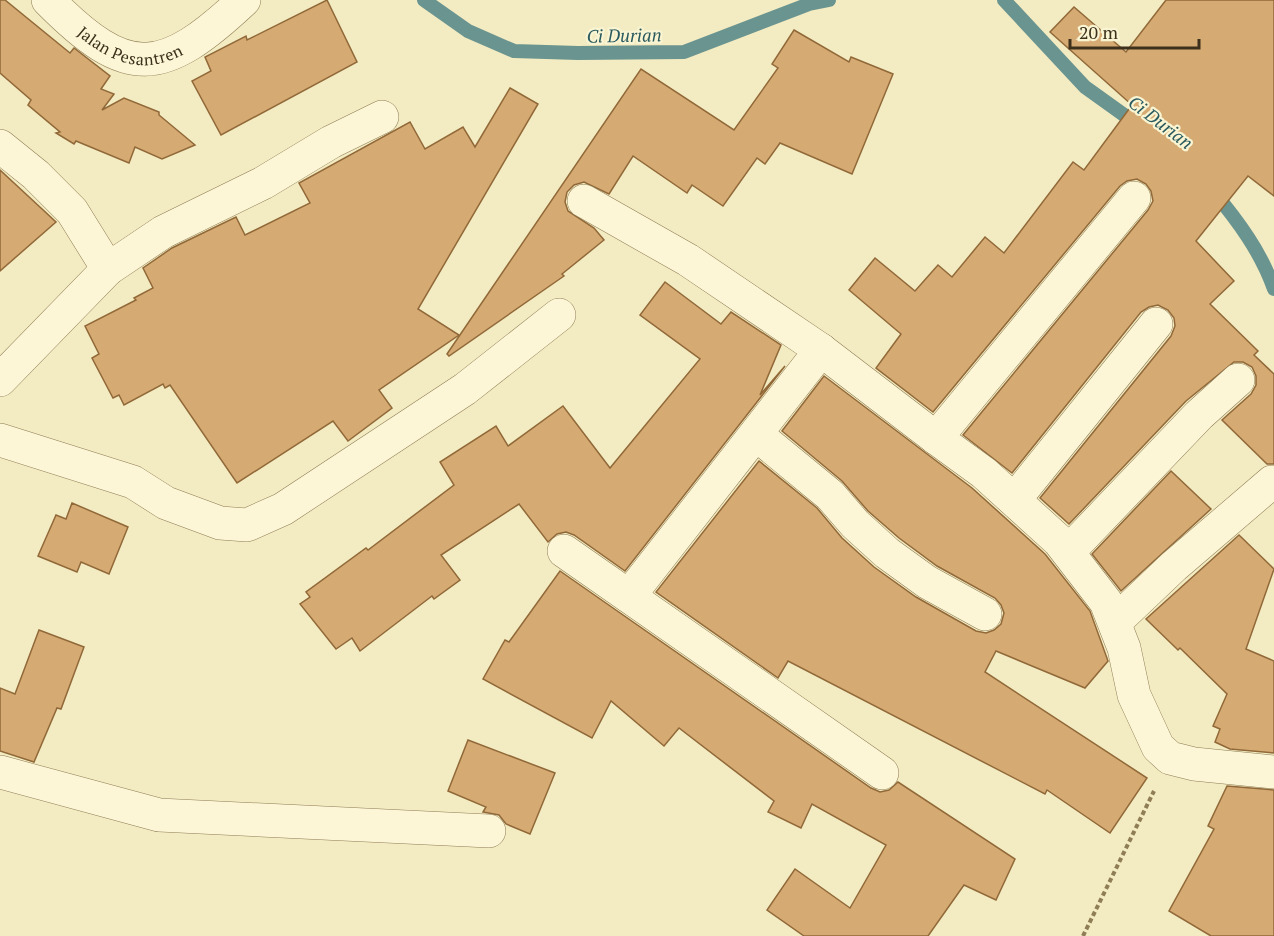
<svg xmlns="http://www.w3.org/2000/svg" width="1274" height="936" viewBox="0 0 1274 936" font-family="'PT Serif',serif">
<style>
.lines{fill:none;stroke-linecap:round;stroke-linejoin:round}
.stream{stroke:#6a9490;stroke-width:14}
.building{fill:#d5aa73;stroke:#916939;stroke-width:1.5}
.street-casing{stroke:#8f7d56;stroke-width:34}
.path{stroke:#8f7d56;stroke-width:4;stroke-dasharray:4.5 3;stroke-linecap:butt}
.street{stroke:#fcf6d6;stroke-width:33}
.labels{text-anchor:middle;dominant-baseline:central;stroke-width:4.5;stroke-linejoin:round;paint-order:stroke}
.street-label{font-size:16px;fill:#3d311c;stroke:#f9f4d2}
.water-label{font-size:18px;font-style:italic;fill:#2a5a5e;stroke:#f9f4d2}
</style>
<rect width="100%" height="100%" fill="#f3ebc1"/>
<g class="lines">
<!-- stream -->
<g class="stream">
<polyline points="424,0 468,31 514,51 578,53 684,52 809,4 829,0"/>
<polyline points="1004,0 1085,87 1138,125"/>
<path d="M1213,191C1238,221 1261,252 1274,289"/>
</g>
</g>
<!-- building -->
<g class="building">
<polygon points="0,0 5,0 70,53 74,48 110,76 101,89 114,94 102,110 124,98 159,112 159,115 195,145 162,159 135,147 129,163 76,141 74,144 56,133 60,132 28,105 31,100 0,73"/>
<polygon points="327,0 357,62 221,135 192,81 211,71 205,57 246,36 247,40"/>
<polygon points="1166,0 1274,0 1274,196 1248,176 1196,241 1234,281 1210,304 1258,351 1254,355 1274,374 1274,464 1267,464 1222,420 1251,394 1256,385 1256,376 1252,367 1243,362 1234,362 1186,401 1069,524 1040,498 1171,336 1175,326 1174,318 1168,310 1158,305 1149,307 1141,312 1012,473 963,435 1148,210 1153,201 1151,191 1146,184 1137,179 1127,181 1120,186 933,412 876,368 901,334 849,290 875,258 915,291 938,265 952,277 985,237 1004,253 1073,162 1084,170 1132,105 1050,32 1074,7 1126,52"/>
<polygon points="794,30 849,62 851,57 893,74 852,174 780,143 765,164 757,158 723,206 692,185 687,193 633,156 609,194 584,182 574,185 567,192 565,202 568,211 594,228 604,240 562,274 564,276 449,356 447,354 641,69 734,130 778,68 772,64"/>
<polygon points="510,88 538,104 418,309 459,335 379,390 392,408 348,441 333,421 237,483 170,385 165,388 163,384 124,405 119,395 113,398 92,358 99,354 85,326 136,300 134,298 153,288 143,268 172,248 236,217 245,235 310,203 299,183 410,122 425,149 463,127 475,147"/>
<polygon points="0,170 56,222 0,271"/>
<polygon points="665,282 721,324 731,312 781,345 760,395 785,366 625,571 574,535 566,532 557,534 548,542 519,504 441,555 460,580 434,599 432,596 360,651 352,638 336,649 300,604 310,597 306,592 366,548 368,550 454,485 440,462 496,426 508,446 563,406 610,468 700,359 640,315"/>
<polygon points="824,376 972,488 1045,554 1090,611 1108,661 1085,688 996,651 985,672 1147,778 1110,833 1047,790 1045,794 788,661 778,678 656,592 759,461 817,508 842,538 874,567 916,597 976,631 986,633 994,630 1001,624 1004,613 1001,605 995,598 937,566 899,538 868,511 842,481 782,431"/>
<polygon points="1171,471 1211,509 1121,591 1092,554"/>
<polygon points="72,503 128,527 109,574 81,562 77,572 38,556 56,515 66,519"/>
<polygon points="1239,535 1274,569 1246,649 1274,661 1274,753 1230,749 1215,742 1220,729 1213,726 1227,694 1180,648 1178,650 1146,619"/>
<polygon points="560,571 871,788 880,792 889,790 898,782 1015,859 996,900 964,885 928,936 804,936 767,910 795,869 850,908 886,845 812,804 801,828 768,812 774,801 679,728 664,746 611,701 592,738 483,679 505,640 509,642"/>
<polygon points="39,630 84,647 61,709 57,708 34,762 0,751 0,688 15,694"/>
<polygon points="468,740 555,773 530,834 506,824 499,815 483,812 486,807 448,791"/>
<polygon points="1227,786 1274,790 1274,936 1211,936 1169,911 1214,829 1208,826"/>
</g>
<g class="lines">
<!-- street casing -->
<g class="street-casing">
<g id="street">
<path id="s1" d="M48,0C128,81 162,77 244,0"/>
<polyline points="0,146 36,175 72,211 108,269"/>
<polyline points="1134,198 936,438 984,473 1059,541 1106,602 1124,648 1134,695 1158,747 1170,758 1194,764 1274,772"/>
<polyline points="584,201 688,260 821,350 936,438"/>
<polyline points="0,380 108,269 163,232 263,183 331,142 382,117"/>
<polyline points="757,435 830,495 855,524 887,553 927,582 985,614"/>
<polyline points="0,440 133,482 166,503 220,523 247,525 283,509 465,389 559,315"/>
<polyline points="1015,499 1156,324"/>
<polyline points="564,551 882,773"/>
<polyline points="1068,552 1199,415 1238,380"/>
<polyline points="629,596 821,350"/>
<polyline points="1115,622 1174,566 1272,482"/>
<polyline points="0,772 159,815 489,831"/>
</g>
</g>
<!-- path -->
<polyline class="path" points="1083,936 1154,791"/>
<!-- street -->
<use href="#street" class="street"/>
</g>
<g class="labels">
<!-- street labels -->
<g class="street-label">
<text stroke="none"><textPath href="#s1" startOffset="99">Jalan Pesantren</textPath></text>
</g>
<!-- water labels -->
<g class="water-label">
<text transform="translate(624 35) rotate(-1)">Ci Durian</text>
<text transform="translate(1161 122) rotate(37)">Ci Durian</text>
</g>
</g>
<!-- scale -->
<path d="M1070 39v9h129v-9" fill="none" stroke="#3d311c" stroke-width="3"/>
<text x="1079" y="39" font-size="18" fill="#3d311c" stroke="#f9f4d2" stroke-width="4.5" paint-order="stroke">20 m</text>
</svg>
